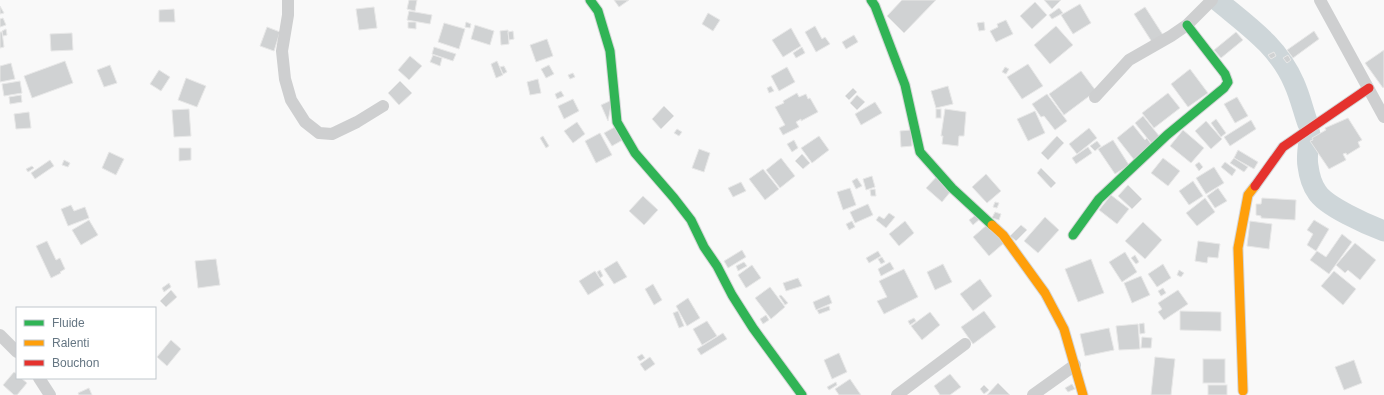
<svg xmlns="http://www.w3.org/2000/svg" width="1384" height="395" viewBox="0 0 1384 395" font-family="Helvetica,sans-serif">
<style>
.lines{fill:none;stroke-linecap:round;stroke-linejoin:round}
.river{stroke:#ced6d9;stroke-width:21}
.building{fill:#d0d2d3;stroke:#e8e8e8}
.fast-casing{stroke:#d5d6d7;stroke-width:11}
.slow-casing{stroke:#d5d6d7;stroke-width:11}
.jam-casing{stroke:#d5d6d7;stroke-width:11}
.street{stroke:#cecfd0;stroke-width:12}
.fast{stroke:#30b455;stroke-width:9}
.slow{stroke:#ff9f0a;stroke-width:9}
.jam{stroke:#e5322d;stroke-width:9}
</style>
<rect width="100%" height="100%" fill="#f9f9f9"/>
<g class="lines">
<!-- river -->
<g class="river">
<path d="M1218,1C1248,26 1278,46 1294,83C1300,96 1303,110 1308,124"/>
<path d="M1310,134C1309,144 1306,156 1308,166C1309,174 1312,185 1317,192C1325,206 1368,225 1384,231"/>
</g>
</g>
<!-- building -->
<g class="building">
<polygon points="409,0 417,0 415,11 407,9"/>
<polygon points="614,0 629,0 619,7"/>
<polygon points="902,0 936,0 904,33 887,16"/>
<polygon points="1044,0 1061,0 1052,9"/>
<polygon points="1035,2 1047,15 1032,29 1020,16"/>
<polygon points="1080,4 1091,23 1073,34 1061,15"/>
<polygon points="0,6 4,13 0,14"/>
<polygon points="374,7 377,28 359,30 356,9"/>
<polygon points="1145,7 1163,35 1152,42 1134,14"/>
<polygon points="1059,8 1063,13 1052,19 1049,15"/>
<polygon points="174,9 175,22 159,22 159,10"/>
<polygon points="409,11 432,15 430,24 407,20"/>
<polygon points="708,13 720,20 713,31 702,24"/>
<polygon points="3,18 6,25 0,27 0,19"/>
<polygon points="1006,20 1013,34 996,42 990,31 998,27 997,24"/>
<polygon points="408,22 416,22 416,29 408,28"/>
<polygon points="466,22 471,24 470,28 465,27"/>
<polygon points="984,22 985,30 979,31 977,23"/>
<polygon points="444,23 465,29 459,49 438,42"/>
<polygon points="475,25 494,31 490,45 471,39"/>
<polygon points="815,26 822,39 825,37 830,44 816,52 805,32"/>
<polygon points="1056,26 1073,45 1050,64 1034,45"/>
<polygon points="267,27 280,32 274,51 260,46"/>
<polygon points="791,28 801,46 783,57 772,40"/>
<polygon points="6,29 7,35 3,36 2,31"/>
<polygon points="508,30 509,44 501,45 500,31"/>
<polygon points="513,31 514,39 509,40 508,32"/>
<polygon points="1314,31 1319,39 1293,58 1287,50"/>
<polygon points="0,32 2,32 4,47 0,48"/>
<polygon points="1236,32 1243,40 1221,58 1214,50"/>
<polygon points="72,33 73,50 51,51 50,34"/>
<polygon points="854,35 858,42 846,49 842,42"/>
<polygon points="547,39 553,56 536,62 530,45"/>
<polygon points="434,47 456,54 453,61 432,54"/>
<polygon points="802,47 805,53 796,58 793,53"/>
<polygon points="1384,50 1384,87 1383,88 1365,63"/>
<polygon points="1274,52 1276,56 1271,59 1268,55"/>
<polygon points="433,55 442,58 440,66 430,62"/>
<polygon points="1288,55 1291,60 1287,63 1283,58"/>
<polygon points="410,56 422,66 409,80 398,70"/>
<polygon points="65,61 73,83 32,98 24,76"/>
<polygon points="497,61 503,75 496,78 491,64"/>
<polygon points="11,63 15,79 0,82 0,66"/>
<polygon points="1028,64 1043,86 1022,99 1007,77"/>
<polygon points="110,65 117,83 104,87 97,70"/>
<polygon points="549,65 554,74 546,78 541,69"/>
<polygon points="504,66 507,72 503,74 500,67"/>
<polygon points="787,67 795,82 779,91 771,76"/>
<polygon points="1005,67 1009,69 1006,74 1002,72"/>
<polygon points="1190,69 1208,93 1188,107 1171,84"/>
<polygon points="159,70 170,77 161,91 150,84"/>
<polygon points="1081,71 1096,91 1064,115 1049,94"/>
<polygon points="573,73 575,77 570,79 568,75"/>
<polygon points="186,78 206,86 197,107 178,100"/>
<polygon points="538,79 541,93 530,95 527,82"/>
<polygon points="20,81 22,93 4,96 2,84"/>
<polygon points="400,81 412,93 399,105 388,93"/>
<polygon points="771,86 774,91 769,93 767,88"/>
<polygon points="948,86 953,104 936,108 931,91"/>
<polygon points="853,88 857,92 849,100 845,96"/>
<polygon points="561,91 564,96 557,99 555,94"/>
<polygon points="797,93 799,97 806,94 808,99 810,98 818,112 801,121 801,119 796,122 799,127 783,135 779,128 785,125 775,107 784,103 783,101"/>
<polygon points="1168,93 1180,108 1154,128 1142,113"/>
<polygon points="1047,94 1067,121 1055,130 1044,116 1041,117 1032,104"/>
<polygon points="21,95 22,102 10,104 9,97"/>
<polygon points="857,95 865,102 857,110 850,103"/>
<polygon points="1237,97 1248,116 1235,123 1224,104"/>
<polygon points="573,99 579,111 564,119 558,106"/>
<polygon points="612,100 608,121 601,105"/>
<polygon points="875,102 882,113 861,125 855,114"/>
<polygon points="664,106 674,116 661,129 652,119"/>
<polygon points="189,109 191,136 174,137 172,110"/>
<rect x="936" y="109" width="5" height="9"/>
<polygon points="945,109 966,112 964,136 959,136 958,146 942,144 943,136 941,136"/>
<polygon points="1035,111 1045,133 1028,141 1017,119"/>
<polygon points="29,112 31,128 16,129 14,114"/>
<polygon points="1143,116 1160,137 1152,144 1135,123"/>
<polygon points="1348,118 1362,140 1358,142 1360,147 1347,155 1346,153 1343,154 1346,160 1329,169 1310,141 1313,140 1312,138 1326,130 1325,128"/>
<polygon points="1216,119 1226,133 1221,137 1211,123"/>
<polygon points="1251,120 1256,129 1230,146 1224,137"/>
<polygon points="1206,121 1222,139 1211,149 1195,131"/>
<polygon points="577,122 585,134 573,143 564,131"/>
<polygon points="620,124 628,137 612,146 604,133"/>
<polygon points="1133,125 1145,140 1147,138 1153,147 1135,161 1117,138"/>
<polygon points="1089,128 1097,138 1077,154 1069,144"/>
<polygon points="677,129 682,132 679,136 674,133"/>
<polygon points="911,130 912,146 901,147 900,131"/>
<polygon points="1183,130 1204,148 1191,163 1170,146"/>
<polygon points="600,133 612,155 596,163 585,141"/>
<polygon points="543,136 549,146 546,148 540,138"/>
<polygon points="819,136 829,150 812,163 801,148"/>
<polygon points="1057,136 1064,143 1048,160 1041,153"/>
<polygon points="794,140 798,148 792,152 787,144"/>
<polygon points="1113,140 1129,165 1115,174 1098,149"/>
<polygon points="1097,141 1101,146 1095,151 1090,146"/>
<polygon points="1088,147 1092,153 1076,164 1072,158"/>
<polygon points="179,148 191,148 191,160 179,161"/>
<polygon points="699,149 710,153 704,172 692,168"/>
<polygon points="1238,150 1258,162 1254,169 1234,158"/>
<polygon points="109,152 124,159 116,175 102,168"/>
<polygon points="802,154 810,163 803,169 795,161"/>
<polygon points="781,158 795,176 780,188 766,170"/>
<polygon points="1163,158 1180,171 1168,186 1151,173"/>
<polygon points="1234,158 1248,167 1244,172 1230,163"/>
<polygon points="50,160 54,166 35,179 31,173"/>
<polygon points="64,160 70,163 68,167 62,165"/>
<polygon points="1199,162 1203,167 1199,171 1195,165"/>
<polygon points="1225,162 1236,170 1232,176 1221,167"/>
<polygon points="32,166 34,168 28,172 26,169"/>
<polygon points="1214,167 1224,183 1206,194 1196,178"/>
<polygon points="1041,168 1056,183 1051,188 1037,173"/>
<polygon points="763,169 779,189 765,200 749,179"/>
<polygon points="941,172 956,185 942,202 926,188"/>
<polygon points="986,174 1001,191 987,203 972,187"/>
<polygon points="872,176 875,187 866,190 863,179"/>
<polygon points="857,178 862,186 856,189 852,181"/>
<polygon points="1193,181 1203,196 1189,205 1179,191"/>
<polygon points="741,182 746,191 733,197 728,188"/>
<polygon points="1128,185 1142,199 1132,209 1118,196"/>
<polygon points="850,188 856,205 843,210 837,192"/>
<polygon points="1218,188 1227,201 1215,208 1207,196"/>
<polygon points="875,189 876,196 871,196 870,190"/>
<polygon points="1111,195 1129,209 1117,224 1099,210"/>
<polygon points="643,196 658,210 644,225 629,211"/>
<polygon points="1205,198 1215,212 1197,226 1186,213"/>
<polygon points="1262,198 1296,200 1295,220 1261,218 1261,216 1256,215 1256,204 1261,204"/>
<polygon points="995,202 999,203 997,208 993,207"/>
<polygon points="868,204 873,215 855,223 850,212"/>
<polygon points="71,205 74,211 85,207 89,218 68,226 61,209"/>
<polygon points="995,212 1001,214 999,220 992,218"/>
<polygon points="889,213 895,217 886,228 876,220 879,216 884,219"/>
<polygon points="977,214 981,218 973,225 969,220"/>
<polygon points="1045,217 1059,230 1038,253 1024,241"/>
<polygon points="89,220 98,235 81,245 72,230"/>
<polygon points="1314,220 1329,229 1316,251 1307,245 1313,234 1307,230"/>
<polygon points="852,221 855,227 849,230 846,224"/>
<polygon points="905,221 914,233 899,246 889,234"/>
<polygon points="1250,221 1272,224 1269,249 1247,246"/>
<polygon points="1143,222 1162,240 1145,259 1125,241"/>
<polygon points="988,224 1004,243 989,256 973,237"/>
<polygon points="1021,225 1027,230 1016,241 1010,236"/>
<polygon points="1342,234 1352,242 1329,274 1310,260 1317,251 1326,257"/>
<polygon points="47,241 56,260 60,258 65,269 60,272 61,273 51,278 36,246"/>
<polygon points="1198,241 1220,244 1218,258 1208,257 1207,263 1195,261"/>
<polygon points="1355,243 1376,260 1360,280 1348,270 1345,273 1336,265"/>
<polygon points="742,250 746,257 728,268 724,261"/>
<polygon points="878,251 881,256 869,263 866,258"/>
<polygon points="1125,252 1137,272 1122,282 1109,262"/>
<polygon points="1135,255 1139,262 1136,264 1131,258"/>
<polygon points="882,257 885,262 881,264 878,259"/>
<polygon points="216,259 220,285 198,288 195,261"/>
<polygon points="1091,259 1104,293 1078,302 1065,269"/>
<polygon points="617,261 627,277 614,284 604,269"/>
<polygon points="744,262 747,266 738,271 736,266"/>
<polygon points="890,262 894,269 881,276 878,269"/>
<polygon points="943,264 952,282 935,290 927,272"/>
<polygon points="1163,264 1171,278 1157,287 1148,274"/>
<polygon points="752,265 761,278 746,288 738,275"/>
<polygon points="904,269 918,297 884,314 877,301 887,297 879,281"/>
<polygon points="600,270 603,276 600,278 597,272"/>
<polygon points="1179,270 1184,273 1181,277 1177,275"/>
<polygon points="595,271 604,285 588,295 579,281"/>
<polygon points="1334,271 1356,289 1343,305 1321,286"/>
<polygon points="1141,276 1150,295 1132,303 1124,283"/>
<polygon points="798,278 802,286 786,291 783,283"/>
<polygon points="980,279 992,296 973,311 960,294"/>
<polygon points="169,283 171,287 164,292 162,288"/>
<polygon points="653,284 662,300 654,305 645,289"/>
<polygon points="770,287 785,307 771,319 755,298"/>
<polygon points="1163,288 1166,293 1161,296 1158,291"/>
<polygon points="171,290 177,297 166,307 160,301"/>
<polygon points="1178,290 1188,304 1164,320 1158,312 1162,309 1158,303"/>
<polygon points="781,295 788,303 785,305 779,296"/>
<polygon points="829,295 832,303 816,310 813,302"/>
<polygon points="688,298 700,318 687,326 676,306"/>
<polygon points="829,306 830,310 819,314 817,310"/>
<polygon points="678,311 684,326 679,328 673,313"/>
<polygon points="984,311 996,327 973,344 961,327"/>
<polygon points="1180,311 1221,312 1221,331 1180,330"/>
<polygon points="930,312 940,325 922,340 911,326"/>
<polygon points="766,315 769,320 763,324 760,319"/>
<polygon points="914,318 916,321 910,325 908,321"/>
<polygon points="707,321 717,336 702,345 693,329"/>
<polygon points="1144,323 1145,333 1140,334 1139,324"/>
<polygon points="1138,324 1140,349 1119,350 1116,326"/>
<polygon points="1109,328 1114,350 1085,356 1080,334"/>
<polygon points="723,333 727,339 701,355 697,349"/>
<polygon points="1142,337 1152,338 1151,348 1141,348"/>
<polygon points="171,340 181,349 167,366 157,357"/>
<polygon points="839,353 847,372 832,379 824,360"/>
<polygon points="642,354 645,358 640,361 637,357"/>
<polygon points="650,357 655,364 645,371 640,364"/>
<polygon points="1155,357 1175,359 1171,395 1151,395"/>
<rect x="1203" y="359" width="22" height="24"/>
<polygon points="1354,360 1362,383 1344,390 1335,367"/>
<polygon points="14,372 17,374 17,378 21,378 27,383 17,395 14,395 3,385"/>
<polygon points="950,374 961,387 950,395 940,395 934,386"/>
<polygon points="850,379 861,395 839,395 835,389"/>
<polygon points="836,382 837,385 829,390 827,387"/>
<polygon points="998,383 1010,395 987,395"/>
<polygon points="1072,384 1075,389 1068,392 1065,388"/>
<polygon points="984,385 989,390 984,394 980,389"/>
<rect x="1208" y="385" width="19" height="10"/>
<polygon points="89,388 92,395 79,395 78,393"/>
</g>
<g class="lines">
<!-- fast casing -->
<g class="fast-casing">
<g id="fast">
<polyline points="590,0 598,11 610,51 617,122 635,153 674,198 691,220 704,247 717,266 732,295 753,328 802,395"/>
<polyline points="871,0 875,6 905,85 920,152 952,188 992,225"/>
<polyline points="1073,235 1099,199 1167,135 1224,88 1228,82 1225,74 1187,25"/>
</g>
</g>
<!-- slow casing -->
<g class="slow-casing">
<g id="slow">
<polyline points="992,225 1003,235 1045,293 1064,329 1083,395"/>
<polyline points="1243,391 1238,248 1248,195 1255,186"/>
</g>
</g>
<!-- jam casing -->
<g class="jam-casing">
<polyline id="jam" points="1255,186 1283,147 1369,88"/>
</g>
<!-- street -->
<g class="street">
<polyline points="288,0 288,15 282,51 285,79 291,100 305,122 319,133 332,134 357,122 383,106"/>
<polyline points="1320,0 1384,117"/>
<polyline points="1095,97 1129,60 1171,36 1187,25 1212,0"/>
<polyline points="0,335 17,352"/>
<polyline points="39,378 50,395"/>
<polyline points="897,395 965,344"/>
<polyline points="1033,395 1075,365"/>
</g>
<!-- fast -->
<use href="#fast" class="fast"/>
<!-- slow -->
<use href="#slow" class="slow"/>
<!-- jam -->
<use href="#jam" class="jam"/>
</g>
<!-- legend -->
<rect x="16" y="307" width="140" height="72" fill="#ffffff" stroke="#c1c8cd"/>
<rect x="24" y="320" width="20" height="6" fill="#30b455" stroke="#c1c8cd"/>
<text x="52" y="327" font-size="12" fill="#657683">Fluide</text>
<rect x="24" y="340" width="20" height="6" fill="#ff9f0a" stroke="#c1c8cd"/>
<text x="52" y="347" font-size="12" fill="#657683">Ralenti</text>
<rect x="24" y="360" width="20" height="6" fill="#e5322d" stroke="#c1c8cd"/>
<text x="52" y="367" font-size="12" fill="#657683">Bouchon</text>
</svg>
